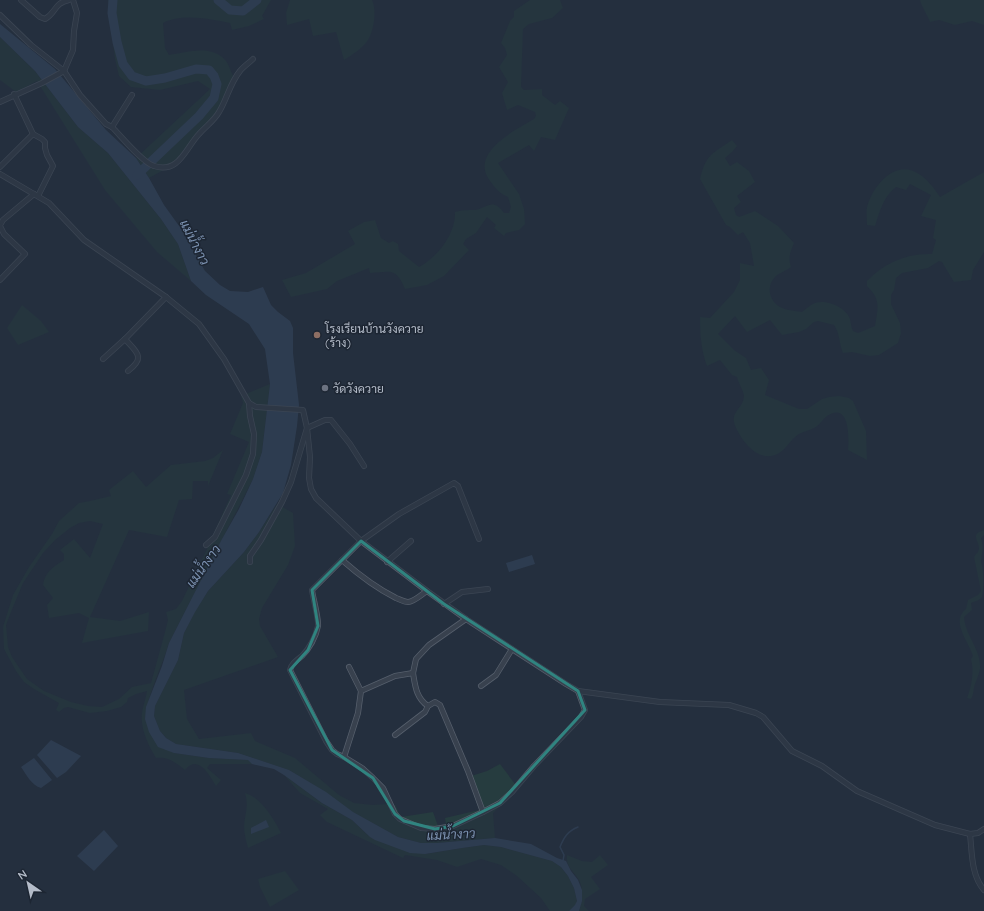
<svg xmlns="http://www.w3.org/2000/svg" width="984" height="911" viewBox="0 0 984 911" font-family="Quicksand,Sarabun,sans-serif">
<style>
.green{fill:#263c3f}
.water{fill:#394c67}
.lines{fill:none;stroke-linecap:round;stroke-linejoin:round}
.stream{stroke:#394c67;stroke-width:1.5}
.river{stroke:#394c67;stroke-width:9}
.minor-casing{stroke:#565f6c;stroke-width:6}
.minor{stroke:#38414e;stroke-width:4.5}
.marked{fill:none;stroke:#308480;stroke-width:3;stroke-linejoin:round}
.education-dot{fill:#8d6e63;stroke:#1d2633;stroke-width:1.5}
.worship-dot{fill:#6b7280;stroke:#1d2633;stroke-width:1.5}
.labels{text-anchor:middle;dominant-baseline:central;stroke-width:3;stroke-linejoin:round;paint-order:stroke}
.poi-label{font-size:12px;fill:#b4bcc9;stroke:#1d2633;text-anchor:start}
.water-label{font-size:13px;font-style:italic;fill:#7c92b1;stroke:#1d2633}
</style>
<rect width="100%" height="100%" fill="#242f3e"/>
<!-- green -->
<g class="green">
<path d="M108,0H271L262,16L264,19L249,26L232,30L230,23C209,19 182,13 163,23L165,48L169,55C187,52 213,44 226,61C231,68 230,74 237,80L227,97L219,116L213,124L201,134L182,160L149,178L136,158L210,89L198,81L160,90L131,87L119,76L115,59Z"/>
<path d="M290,0H372C377,10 374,31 368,40C363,48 352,55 344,60L336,32L313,36L309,19L287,25L286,13Z"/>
<path d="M530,0H560L563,8L552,18L529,24L523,29L521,87L524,90L542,89V95L555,105L560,101L569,108L555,140L541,137L534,151L529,145L498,163L519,194L524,209L525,224L519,230L506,233L504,236L494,228L496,225L487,217L476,233L466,239L463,244L469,250L444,276L427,285L405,289C396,267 390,272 370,273L369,268L337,281L327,289L291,297L282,280L306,273L355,244L348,231L364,222L375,220L381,238L389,243L393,241L398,244L399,251L419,267C438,257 456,233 455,212C462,210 468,210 475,210C487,208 493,197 504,213H509L511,207L508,197C499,193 496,189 490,181C469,153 515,130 534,119L536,116L535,112L518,105L507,110L502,93L508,82L499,67L507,55L505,48L501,43L510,21L514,17V11Z"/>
<path d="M920,0H984V25L972,21L955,25L939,20L930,22C927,14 922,8 920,0Z"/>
<polygon points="0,37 35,71 78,127 108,153 161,219 178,244 191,281 157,252 105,190 37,81 16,92 0,80"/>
<path d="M732,140L737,146L732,152L725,158L730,166L737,162L749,171L755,182L737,196L741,202L734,208L736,215L739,217L755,211L778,226L794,243C790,253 788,257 791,267C786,271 779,273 775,277C766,286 769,301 780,307C786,310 795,311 802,312C806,309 810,305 815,303C826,299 846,307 850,319C851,323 851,327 853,331L858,333L875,326C878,307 881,300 867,286V281C884,263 907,253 932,254L936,240L933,238L936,220L921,216L931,195L910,184L906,190L896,187C883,197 880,211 875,226L867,225C867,219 866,212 867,207C873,185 896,158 919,174C928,180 934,188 940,197L984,172V252L973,270L971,280L954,282L942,262L939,261L928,268L902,273L896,278L894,290L891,295V304L900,323L901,333L898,343L879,355L870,356L852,352L843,353C839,344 840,333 834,325L818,321L814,322L806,329L799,332L782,335L770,320L747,332L735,316L718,334L734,350L746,358L751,370L761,368L769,380L765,395L799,409H807L822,399L829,397L839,396L849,398L853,401L866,431L867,460L848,450C849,438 850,401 827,416C822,420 819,426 814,428C809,431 804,431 799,434C792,438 788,446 782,451C763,466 745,446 737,430C727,411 743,411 744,396C744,392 738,382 737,377L732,375L720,360L707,366C701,350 700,334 700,317L710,318L734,292L740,280V263L754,266L750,243L743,232L738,235L730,227L726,225L700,179C706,154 712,154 732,140Z"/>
<polygon points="22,305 41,321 49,332 18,345 7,328"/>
<path d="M270,384L262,452L253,479L169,643C161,669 148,693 145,719L174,753L209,758L248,760L252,764H210L207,768L221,780L216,786C210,776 198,753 185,770C176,763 168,756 156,758C148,745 140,728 142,713C143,705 146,698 147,691L136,694L128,698L127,702L121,707L107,711L90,713L68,707L64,708L59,712L56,710L59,703L34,689L24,682L16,671L4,649L3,627L13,595L29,567L52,534L59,521L79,503L90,501L111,496L109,490L133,471L146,487L171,465L205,461L213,458L223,450L208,486V481H193L192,499L179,500L167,537L129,530L90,617L120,621L149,612L148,631L82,643L89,618L79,613L49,618L47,605L53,598L43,585C45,572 53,567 64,560V554L60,550L74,539L90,558L103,524L90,521L79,523L70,528L55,540L43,553L23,583L11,612L6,625L8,647L12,657L27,679L44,691L71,702L88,706L102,707L119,699L132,687L151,683L165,632L168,620L166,612L176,609L182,601L208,547L204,543L213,535L231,495L227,494L249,442L230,434L243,403L241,396Z"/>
<polygon points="277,504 293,513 295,546 288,565 262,608 259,619 260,626 278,657 184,690 187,719 199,739 251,733 255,741 295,758 339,795 354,803 373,805 388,804 395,805 401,817 433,812 438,826 446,824 445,818 479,810 468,777 487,771 500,764 518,788 493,813 495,838 437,843 421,843 398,837 352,812 312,784 289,770 238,753 176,744 166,738 160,731 154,716 155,706 178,660 184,633 195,611 208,591 244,552 259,532"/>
<path d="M984,530V535L981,538C984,549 982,551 981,562C984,568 984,591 982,597C979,601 975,601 971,603L972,610L964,617C965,635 982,651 980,669C979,674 977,679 975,684C973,690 974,694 971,699L967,698C972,685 974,672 971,659L973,656C969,642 950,621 966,609L968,600L978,595L981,591L974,557C975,555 977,553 978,552C983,543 967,535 984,530Z"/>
<polygon points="284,775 322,803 352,820 370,837 426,854 462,848 484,845 501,847 552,861 561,867 568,876 574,888 577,901 576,905 569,911 550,911 541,898 517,876 501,865 481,859 457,867 437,860 405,855 403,858 327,822 320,815 328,809 300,793"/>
<path d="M245,793C261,797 274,819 281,833L248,848C246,841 244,833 244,826C245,813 249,807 245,793Z"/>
<path d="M567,855L582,861L592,862L600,855L608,865L591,877L600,889L585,899L584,906L589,911H579C582,902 584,889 579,880C573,870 566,868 567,855Z"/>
<polygon points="285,871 299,890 270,907 260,887 258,879"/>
</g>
<!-- water -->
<g class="water">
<polygon points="0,24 55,69 106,130 136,158 149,178 164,205 182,230 205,271 220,285 230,291 248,292 263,287 271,305 278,312 290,321 293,328 293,353 299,405 297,426 291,465 283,493 259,532 244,552 208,591 195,612 184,633 178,660 155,706 154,716 160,731 166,738 176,744 238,753 289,770 326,792 353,812 398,837 421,843 437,843 495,838 531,844 557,858 566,861 571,871 578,880 582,890 582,901 579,911 569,911 575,905 577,901 574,888 568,876 561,867 552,861 501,847 484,845 462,848 425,854 410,853 375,840 370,837 352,820 322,803 284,775 274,769 252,764 248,760 209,758 174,753 158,747 149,732 145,719 146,707 162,666 169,643 222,539 239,509 253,479 262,452 270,384 265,349 249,324 206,295 191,281 178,244 161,219 108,153 78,127 35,71 0,37"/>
<polygon points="532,555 535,564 509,572 506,563"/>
<polygon points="51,740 81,756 66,772 57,778 37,755"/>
<path d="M34,758L52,780L41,788C32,786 26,774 21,767Z"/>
<polygon points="266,820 269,827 251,834 251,828"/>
<polygon points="104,830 118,846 94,871 77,856"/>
</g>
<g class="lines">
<!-- stream -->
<path class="stream" d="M563,861L564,855L560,847C564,837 568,831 578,827"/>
<!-- river -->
<g class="river">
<polyline points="113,0 112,13 117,42 123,64 132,76 146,81 165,78 196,69 209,70 214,76 217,84 214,98 199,116 137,175"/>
<polyline points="218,0 230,10 243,11 257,0"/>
</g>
<!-- minor casing -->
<g class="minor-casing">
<g id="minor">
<path d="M21,0L40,17L45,19C56,13 54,3 69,0"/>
<path d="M0,15L31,45L64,71L80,95L106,124L112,127C121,136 143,163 154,166C179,174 185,149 199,134C206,126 214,121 219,112C227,99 230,83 240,71C243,67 249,63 253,59"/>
<polyline points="14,94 33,134"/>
<polyline points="0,102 42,83 64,71 73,50 74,31 77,13 73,0"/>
<polyline points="112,127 132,95"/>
<polyline points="0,167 33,134 42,139 45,142 45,148 47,155 53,166 38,196"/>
<polyline points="0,174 49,203 84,240 166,297 199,324 224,359 249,403 256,407 303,410 307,428 310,457 309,478 311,489 316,498 361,541 427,591 466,619 566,684 578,691 660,702 729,705 756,713 763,717 792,751 822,766 857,791 935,825 970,834 978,833 984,829"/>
<polyline points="0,225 3,220 34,194"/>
<polyline points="0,226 4,234 25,254 0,280"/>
<path d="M125,339C137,353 146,357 128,371"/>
<polyline points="103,359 125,339 166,297"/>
<path d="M479,539L458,486L454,483L399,514L361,541L312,590C313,598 319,619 318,626C316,637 309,649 302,656C297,660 291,664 290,670L326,741L332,750L337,754L344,757L362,768L373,778L383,788L395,814L400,819L421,828L435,829L453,826L483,812L500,803L512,792L534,766L581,717L585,710L578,691"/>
<polyline points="206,545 215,537 246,475 253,454 254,434 250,416 249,403"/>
<path d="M342,560C359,575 376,588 396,598C399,599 404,602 408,602C414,602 422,594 427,591"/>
<polyline points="250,562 250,556 261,540 282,502 291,482 307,428 325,420 331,420 350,444 364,466"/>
<polyline points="387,562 411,541"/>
<polyline points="444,604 462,592 488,589"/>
<polyline points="413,673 416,659 429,645 466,619"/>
<polyline points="481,686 496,675 512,649"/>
<path d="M361,691L395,676L413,673C415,685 416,698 428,706L435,702L440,705L468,771L483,812"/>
<polyline points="395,735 425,712 428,706"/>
<polyline points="344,757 358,713 361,691 349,667"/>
<path d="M970,834C972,852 971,875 984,890"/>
</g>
</g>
<!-- minor -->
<use href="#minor" class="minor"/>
</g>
<!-- marked area -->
<path d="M0 0H984V911H0ZM361,541L444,604L578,691L585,710L500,803L453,826L435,829L404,821L395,814L373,778L332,750L290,670L308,650L318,626L312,590Z" fill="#242f3e" fill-opacity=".55" fill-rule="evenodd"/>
<path class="marked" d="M361,541L444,604L578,691L585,710L500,803L453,826L435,829L404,821L395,814L373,778L332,750L290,670L308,650L318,626L312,590Z"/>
<!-- markers -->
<circle class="education-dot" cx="317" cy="335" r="4"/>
<circle class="worship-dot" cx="325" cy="388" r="4"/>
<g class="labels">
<!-- poi labels -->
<g class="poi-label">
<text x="325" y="328">โรงเรียนบ้านวังควาย<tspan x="325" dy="14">(ร้าง)</tspan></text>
<text x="333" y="388">วัดวังควาย</text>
</g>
<!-- water labels -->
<g class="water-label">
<text transform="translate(195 242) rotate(63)">แม่น้ำงาว</text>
<text transform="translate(203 566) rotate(-54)">แม่น้ำงาว</text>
<text transform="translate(451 834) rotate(-3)">แม่น้ำงาว</text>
</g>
</g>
<!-- north arrow -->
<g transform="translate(28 883) rotate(326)" stroke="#1d2633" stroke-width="3" paint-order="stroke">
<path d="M0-3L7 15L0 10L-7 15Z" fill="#b4bcc9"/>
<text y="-6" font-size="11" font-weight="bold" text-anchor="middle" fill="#b4bcc9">N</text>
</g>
</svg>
